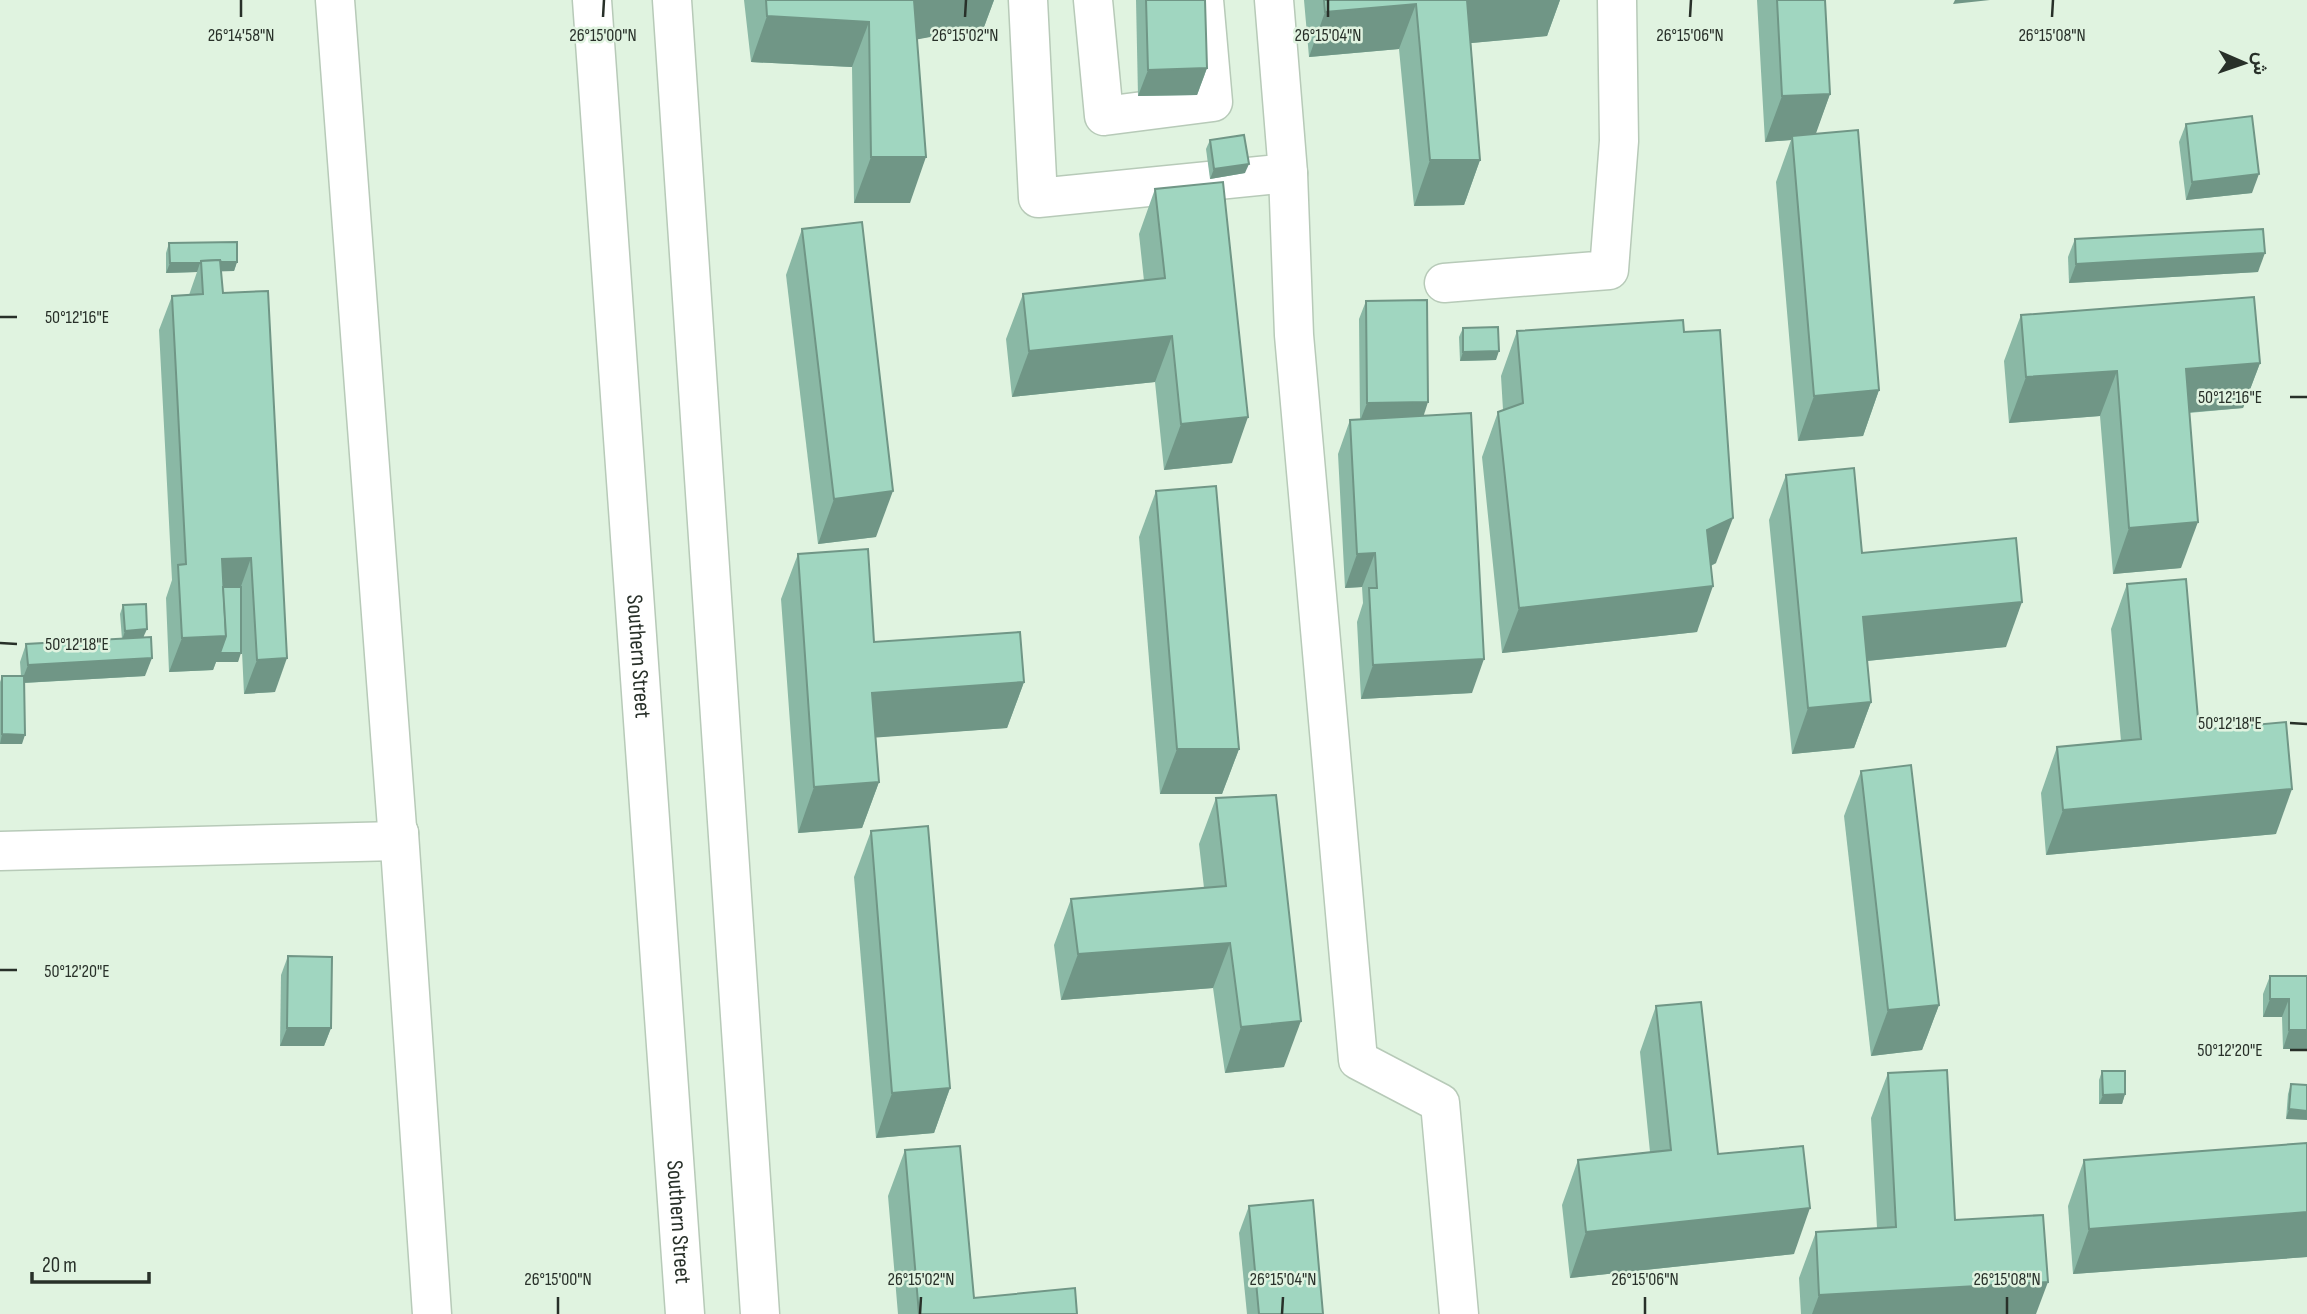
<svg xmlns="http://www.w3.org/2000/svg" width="2307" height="1314" viewBox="0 0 2307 1314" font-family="'Sofia Sans Condensed',Vazirmatn,sans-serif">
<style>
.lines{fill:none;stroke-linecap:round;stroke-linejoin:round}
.minor-casing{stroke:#b7cab8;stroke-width:41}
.major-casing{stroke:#b7cab8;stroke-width:41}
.minor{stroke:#fff;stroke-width:38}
.major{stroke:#fff;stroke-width:38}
.wall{fill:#8ab8a5}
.shaded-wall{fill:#709686}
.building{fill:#a0d6c0;stroke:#709686;stroke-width:2}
.ticks{fill:none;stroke:#283029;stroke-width:2.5}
.labels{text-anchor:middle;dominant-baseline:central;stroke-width:5;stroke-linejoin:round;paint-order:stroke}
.street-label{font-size:23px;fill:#283029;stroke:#e0f3e0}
.ticks-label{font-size:18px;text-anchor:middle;fill:#283029;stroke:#e0f3e0;stroke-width:5;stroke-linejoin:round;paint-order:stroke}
</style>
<rect width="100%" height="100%" fill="#e0f3e0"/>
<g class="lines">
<!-- minor casing -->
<g class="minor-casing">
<g id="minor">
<polyline points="335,0 398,841"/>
<polyline points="1028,0 1038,198 1288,173 1274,0"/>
<polyline points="1093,0 1104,116 1213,102 1204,0"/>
<polyline points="1288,173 1294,335 1358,1060 1440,1103 1459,1314"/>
<polyline points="1444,283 1609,270 1619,141 1617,0"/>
<polyline points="399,833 432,1314"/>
<polyline points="0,851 398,841 399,833"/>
</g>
</g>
<!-- major casing -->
<g class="major-casing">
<g id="major">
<path id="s1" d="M592,0L685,1314"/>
<polyline points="672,0 760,1314"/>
</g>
</g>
<!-- minor -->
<use href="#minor" class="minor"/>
<!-- major -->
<use href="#major" class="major"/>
</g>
<!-- wall -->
<g class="wall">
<polygon points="744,0 994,0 984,27 917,39 910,203 854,203 852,67 751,62"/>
<polygon points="1136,0 1205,0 1207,68 1197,95 1138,96"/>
<polygon points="1304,0 1560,0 1547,36 1471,43 1480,160 1464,205 1414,206 1399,49 1309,57"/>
<polygon points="1757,0 1825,0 1830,94 1815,134 1879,390 1863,436 1798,441 1776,182 1791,140 1765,142"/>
<polygon points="2186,124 2252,193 2186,200 2179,142"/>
<polygon points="1210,140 1245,173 1210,179 1206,149"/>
<polygon points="1155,189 1232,463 1164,470 1155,382 1012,397 1006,339 1023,294 1144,281 1139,234"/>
<polygon points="802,229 876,537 818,544 786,275"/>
<polygon points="2075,239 2258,272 2069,283 2068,257"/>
<polygon points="169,243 237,262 234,271 221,271 223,293 275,692 244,694 241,630 238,662 216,662 213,670 169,672 166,598 172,580 159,330 172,296 189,295 197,272 166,273 166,253"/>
<polygon points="1366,301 1423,416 1472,693 1361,699 1357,622 1363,603 1362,587 1345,588 1338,454 1350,420 1360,419 1359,319"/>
<polygon points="2021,315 2260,363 2243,408 2189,413 2181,568 2113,574 2100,416 2009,423 2004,361"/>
<polygon points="1463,328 1496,360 1460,361 1459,337"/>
<polygon points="1517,331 1684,332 1716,563 1711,566 1697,632 1502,653 1482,457 1498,412 1503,410 1501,376"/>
<polygon points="1786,475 1862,553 2006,647 1867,661 1871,702 1854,748 1792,754 1769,520"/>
<polygon points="1156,491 1239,749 1222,794 1160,794 1139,537"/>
<polygon points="798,554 874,642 1024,682 1007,728 876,737 879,782 862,828 798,833 781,599"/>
<polygon points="2127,584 2199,730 2276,834 2046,855 2041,793 2057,747 2121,741 2111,629"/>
<polygon points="123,605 144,637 145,676 24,683 22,744 0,744 0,682 2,676 21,676 20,662 26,644 122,639 120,614"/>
<polygon points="1861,771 1939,1005 1922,1050 1871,1056 1844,816"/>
<polygon points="1216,798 1284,1067 1225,1073 1213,988 1061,1000 1054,945 1071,899 1204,888 1199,844"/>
<polygon points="871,831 950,1088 934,1133 876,1138 854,877"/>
<polygon points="288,956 331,1028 324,1046 280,1046 281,975"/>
<polygon points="2270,976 2307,976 2307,1049 2283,1049 2282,1017 2263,1017 2263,994"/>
<polygon points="1656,1006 1718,1154 1794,1254 1570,1278 1562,1205 1578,1160 1650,1152 1640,1052"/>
<polygon points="2102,1071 2125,1094 2122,1104 2099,1104 2099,1080"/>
<polygon points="1888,1073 1955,1220 2036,1314 1801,1314 1799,1278 1816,1232 1877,1228 1871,1118"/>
<polygon points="2291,1084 2307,1085 2286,1119 2288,1094"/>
<polygon points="2307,1143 2307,1257 2073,1274 2068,1206 2084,1160"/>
<polygon points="905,1150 974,1298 1077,1314 898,1314 888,1196"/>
<polygon points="1249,1206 1323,1314 1247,1314 1239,1233"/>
</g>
<!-- shaded-wall -->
<g class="shaded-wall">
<polygon points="913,0 994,0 984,27 898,43"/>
<polygon points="1467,0 1560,0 1547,36 1450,45"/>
<polygon points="1955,0 1990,0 1953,4"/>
<polygon points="1416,4 1399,49 1309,57 1325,12"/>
<polygon points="767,16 869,22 852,67 751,62"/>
<polygon points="1207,68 1197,95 1138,96 1148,70"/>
<polygon points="1830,94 1814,139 1792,136 1791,140 1765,142 1782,96"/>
<polygon points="871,157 926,157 910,203 854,203"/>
<polygon points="1430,160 1480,160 1464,205 1414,206"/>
<polygon points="1249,164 1245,173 1210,179 1214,169"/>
<polygon points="2259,174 2252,193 2186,200 2192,182"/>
<polygon points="2265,253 2258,272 2069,283 2076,264"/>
<polygon points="237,262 234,271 201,272 201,263"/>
<polygon points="170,263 200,263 197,272 166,273"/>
<polygon points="1172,336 1155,382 1012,397 1029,351"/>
<polygon points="1499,351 1496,360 1460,361 1463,352"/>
<polygon points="2260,363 2243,408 2169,414 2186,369"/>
<polygon points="2117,371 2100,416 2009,423 2026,377"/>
<polygon points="1879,390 1863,436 1798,441 1814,396"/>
<polygon points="1428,402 1422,421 1360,421 1367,403"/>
<polygon points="1248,417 1232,463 1164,470 1181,424"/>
<polygon points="893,491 876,537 818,544 834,499"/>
<polygon points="1733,518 1716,563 1691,575 1707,530"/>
<polygon points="2198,522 2181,568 2113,574 2129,528"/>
<polygon points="1375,553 1362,587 1345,588 1357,554"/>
<polygon points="251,558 239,592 219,587 222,559"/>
<polygon points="1713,586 1697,632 1502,653 1519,608"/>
<polygon points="2022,602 2006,647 1846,663 1863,617"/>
<polygon points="147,629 143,638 122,640 125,631"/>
<polygon points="226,636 241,653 238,662 216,662 213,670 169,672 182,638"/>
<polygon points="152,658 145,676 21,683 28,665"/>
<polygon points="287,658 275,692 244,694 257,660"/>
<polygon points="1484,659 1472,693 1361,699 1373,665"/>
<polygon points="1024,682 1007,728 856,739 872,693"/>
<polygon points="1871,702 1854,748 1792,754 1808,708"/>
<polygon points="2,734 25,735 22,744 0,744"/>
<polygon points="1177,749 1239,749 1222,794 1160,794"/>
<polygon points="879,782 862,828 798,833 814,787"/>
<polygon points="2292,789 2276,834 2046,855 2063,810"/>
<polygon points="1230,943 1213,988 1061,1000 1078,954"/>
<polygon points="2270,999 2289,999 2282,1017 2263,1017"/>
<polygon points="1939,1005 1922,1050 1871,1056 1888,1010"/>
<polygon points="1301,1021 1284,1067 1225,1073 1241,1027"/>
<polygon points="287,1028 331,1028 324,1046 280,1046"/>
<polygon points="2289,1030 2307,1030 2307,1049 2283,1049"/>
<polygon points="950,1088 934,1133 876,1138 892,1093"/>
<polygon points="2125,1094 2122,1104 2099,1104 2103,1095"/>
<polygon points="2289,1109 2307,1111 2307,1120 2286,1119"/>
<polygon points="1810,1208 1794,1254 1570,1278 1586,1232"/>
<polygon points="2307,1212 2307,1257 2073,1274 2089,1229"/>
<polygon points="2048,1282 2036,1314 1812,1314 1819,1295"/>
</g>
<!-- building -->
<g class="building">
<polygon points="766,0 914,0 926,157 871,157 869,22 767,16"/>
<polygon points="1146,0 1205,0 1207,68 1148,70"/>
<polygon points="1324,0 1467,0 1480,160 1430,160 1416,4 1325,12"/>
<polygon points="1777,0 1825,0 1830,94 1782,96"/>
<polygon points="2252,116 2259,174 2192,182 2186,124"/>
<polygon points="1858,130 1879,390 1814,396 1792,136"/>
<polygon points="1244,135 1249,164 1214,169 1210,140"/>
<polygon points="1223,182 1248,417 1181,424 1172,336 1029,351 1023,294 1165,278 1155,189"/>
<polygon points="862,222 893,491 834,499 802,229"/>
<polygon points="2263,229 2265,253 2076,264 2075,239"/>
<polygon points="237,242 237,262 221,262 220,260 201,261 201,263 170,263 169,243"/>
<polygon points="220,260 223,293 268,291 287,658 257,660 251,558 222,559 226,636 182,638 178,565 186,564 172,296 203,294 201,261"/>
<polygon points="2254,297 2260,363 2186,369 2198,522 2129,528 2117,371 2026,377 2021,315"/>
<polygon points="1427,300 1428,402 1367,403 1366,301"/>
<polygon points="1683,320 1684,332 1720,330 1733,518 1707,530 1713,586 1519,608 1498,412 1523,403 1517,331"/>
<polygon points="1498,327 1499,351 1463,352 1463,328"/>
<polygon points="1471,413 1484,659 1373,665 1369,588 1377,588 1375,553 1357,554 1350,420"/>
<polygon points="1854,468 1862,553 2016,538 2022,602 1863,617 1871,702 1808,708 1786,475"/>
<polygon points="1216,486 1239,749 1177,749 1156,491"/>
<polygon points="868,549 874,642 1020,632 1024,682 872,693 879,782 814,787 798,554"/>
<polygon points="2186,579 2199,730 2286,722 2292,789 2063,810 2057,747 2141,739 2127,584"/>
<polygon points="223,587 241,587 241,653 220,653 226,636"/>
<polygon points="146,604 147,629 125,631 123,605"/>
<polygon points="151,637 152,658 28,665 26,644"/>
<polygon points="2,676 24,676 25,735 2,734"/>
<polygon points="1911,765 1939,1005 1888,1010 1861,771"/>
<polygon points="1276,795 1301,1021 1241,1027 1230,943 1078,954 1071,899 1226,886 1216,798"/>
<polygon points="928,826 950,1088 892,1093 871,831"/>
<polygon points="288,956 332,957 331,1028 287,1028"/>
<polygon points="2270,976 2307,976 2307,1030 2289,1030 2289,999 2270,999"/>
<polygon points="1701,1002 1718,1154 1803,1146 1810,1208 1586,1232 1578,1160 1671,1150 1656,1006"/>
<polygon points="1947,1070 1955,1220 2043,1215 2048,1282 1819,1295 1816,1232 1896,1227 1888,1073"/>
<polygon points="2102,1071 2125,1071 2125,1094 2103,1095"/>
<polygon points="2291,1084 2307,1085 2307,1111 2289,1109"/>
<polygon points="2307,1143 2307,1212 2089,1229 2084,1160"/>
<polygon points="960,1146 974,1298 1075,1288 1077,1314 919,1314 905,1150"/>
<polygon points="1313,1200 1323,1314 1259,1314 1249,1206"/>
</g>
<!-- ticks -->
<path class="ticks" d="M241,17V0M603,17L604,0M965,17L966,0M1328,17V0M1690,17L1691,0M2052,17L2053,0M0,317H17M2290,397H2307M0,643L17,644M2290,723L2307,724M0,970H17M2290,1050H2307M558,1314V1297M920,1314L921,1297M1282,1314L1283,1297M1645,1314V1297M2007,1314V1297"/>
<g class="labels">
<!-- street labels -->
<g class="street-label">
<text stroke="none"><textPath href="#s1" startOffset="658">Southern Street</textPath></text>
<text stroke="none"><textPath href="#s1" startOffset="1225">Southern Street</textPath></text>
</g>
</g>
<g class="ticks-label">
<text x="241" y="41">26°14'58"N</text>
<text x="603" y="41">26°15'00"N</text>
<text x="965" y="41">26°15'02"N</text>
<text x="1328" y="41">26°15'04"N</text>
<text x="1690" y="41">26°15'06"N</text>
<text x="2052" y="41">26°15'08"N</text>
<text x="77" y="323">50°12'16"E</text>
<text x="2230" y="403">50°12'16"E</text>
<text x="77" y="650">50°12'18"E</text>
<text x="2230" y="729">50°12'18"E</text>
<text x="77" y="977">50°12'20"E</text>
<text x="2230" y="1056">50°12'20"E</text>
<text x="558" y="1285">26°15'00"N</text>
<text x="921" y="1285">26°15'02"N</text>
<text x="1283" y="1285">26°15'04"N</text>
<text x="1645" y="1285">26°15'06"N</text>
<text x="2007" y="1285">26°15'08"N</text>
</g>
<!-- north arrow -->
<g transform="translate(2244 63) rotate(92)" stroke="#e0f3e0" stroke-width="5" paint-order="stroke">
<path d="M0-5L12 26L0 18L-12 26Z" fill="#283029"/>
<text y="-10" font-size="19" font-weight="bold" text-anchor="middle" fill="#283029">ش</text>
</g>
<!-- scale -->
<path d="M32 1272v10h117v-10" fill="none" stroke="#283029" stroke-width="3.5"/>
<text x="42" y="1272" font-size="21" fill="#283029" stroke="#e0f3e0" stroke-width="5" paint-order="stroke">20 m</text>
</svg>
